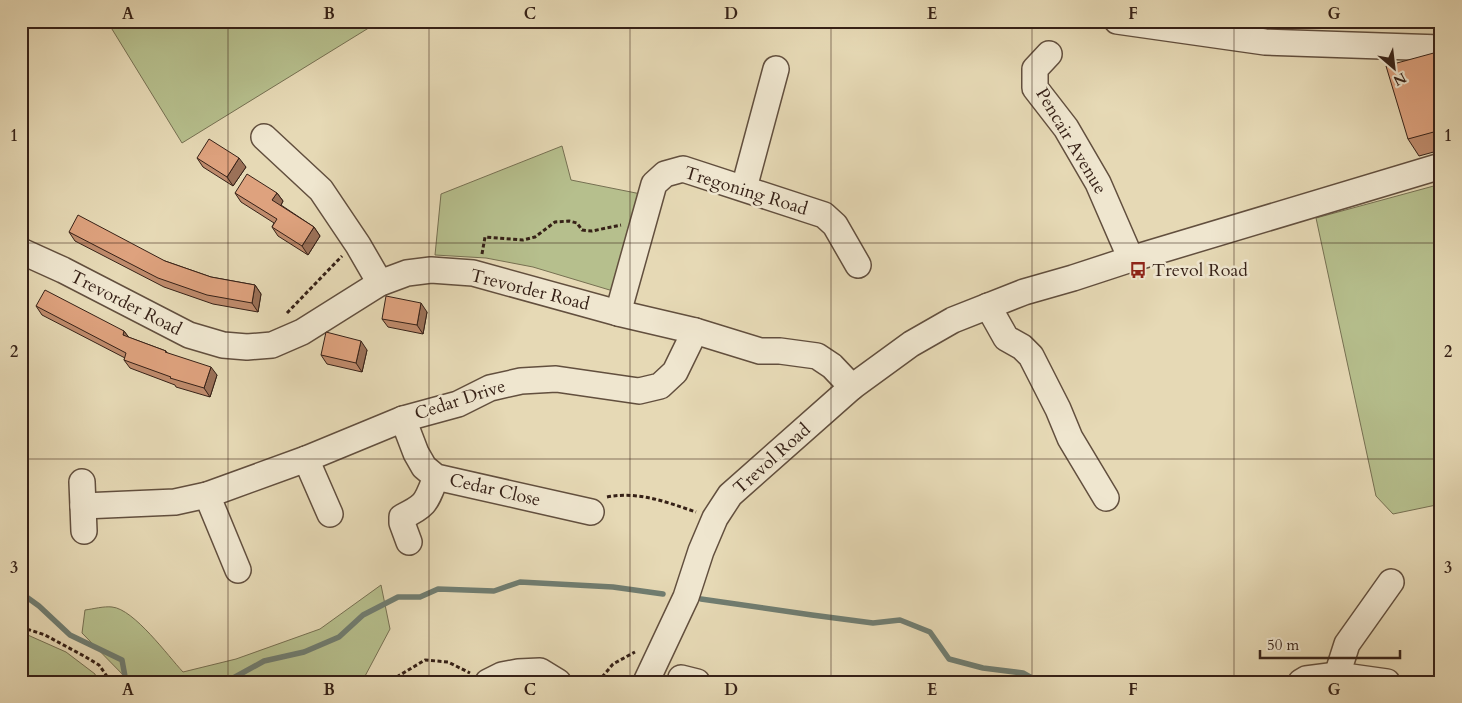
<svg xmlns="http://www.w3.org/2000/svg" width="1462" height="703" viewBox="0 0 1462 703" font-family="Cardo,serif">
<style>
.green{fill:#b6bf8d;stroke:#767052}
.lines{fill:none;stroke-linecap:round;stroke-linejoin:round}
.stream{stroke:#707d71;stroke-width:5.5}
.minor-casing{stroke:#624f3e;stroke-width:28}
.path{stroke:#362117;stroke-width:3;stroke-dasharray:4 2.5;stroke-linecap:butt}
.minor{stroke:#efe6cf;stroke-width:25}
.wall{fill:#bf8b6c;stroke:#362117}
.shaded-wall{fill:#9b7158;stroke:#362117}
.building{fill:#dea27e;stroke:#362117}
.grid{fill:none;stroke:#362117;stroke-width:1;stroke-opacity:0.55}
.labels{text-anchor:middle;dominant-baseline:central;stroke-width:5;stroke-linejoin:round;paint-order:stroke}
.street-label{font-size:18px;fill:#362117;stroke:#efe6cf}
.poi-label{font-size:18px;fill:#362117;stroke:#efe6cf;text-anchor:start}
.neatline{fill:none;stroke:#362117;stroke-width:2}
.grid-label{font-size:16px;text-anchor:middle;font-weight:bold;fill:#362117}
</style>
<rect width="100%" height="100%" fill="#e6d9b5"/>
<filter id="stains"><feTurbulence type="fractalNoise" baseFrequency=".004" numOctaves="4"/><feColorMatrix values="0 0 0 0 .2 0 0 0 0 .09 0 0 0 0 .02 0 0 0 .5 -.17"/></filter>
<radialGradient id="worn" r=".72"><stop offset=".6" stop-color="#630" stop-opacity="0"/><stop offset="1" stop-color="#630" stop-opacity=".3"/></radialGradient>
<!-- green -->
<g class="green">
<polygon points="107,21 380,21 182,143"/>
<polygon points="562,146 571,180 641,194 613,291 533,267 486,258 435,255 441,194"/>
<polygon points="1441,184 1441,504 1393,514 1376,496 1316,218"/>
<path d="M381,585L390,629L364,678L355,682H130L82,633L85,610C93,609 104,606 112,607C134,609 168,656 183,672L236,659L320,629Z"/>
<polygon points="21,632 66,652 95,674 97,682 21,682"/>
</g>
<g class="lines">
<!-- stream -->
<g class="stream">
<polyline points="21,593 39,606 70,635 122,660 126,682"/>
<polyline points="701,599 812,615 873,623 900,620 930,632 949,659 983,668 1023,673 1039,682"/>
<polyline points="226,682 264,661 304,652 339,637 363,615 398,597 420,597 438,589 494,591 520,582 613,587 663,594"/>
</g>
<!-- minor casing -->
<g class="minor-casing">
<g id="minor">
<polyline points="1117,21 1265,42 1441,48"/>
<polyline points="1049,54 1035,69 1035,88 1066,128 1098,183 1131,259"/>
<polyline points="264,137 321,190 358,245 380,283"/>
<polyline points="744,188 776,69"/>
<polyline points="21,251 63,270 189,335 223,345 247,347 272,345 302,332 380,283 407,273 431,270 473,273 618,313 695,331 760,351 780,351 817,356 832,366 852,387"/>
<polyline points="988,306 1006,338 1022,347 1031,356 1058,409 1070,438 1106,498"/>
<polyline points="618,313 654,184 665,174 683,169 824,215 835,225 858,265"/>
<polyline points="403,419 416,453 424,467 436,477 591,512"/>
<polyline points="306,459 330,514"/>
<polyline points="82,482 84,531"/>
<polyline points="207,495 238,570"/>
<polyline points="83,506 175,502 207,495 306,459 403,419 458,404 490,388 521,381 556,379 639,391 660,386 675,372 695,331"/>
<path d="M409,542L402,523V517C427,505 426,502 436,477"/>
<polyline points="1337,675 1347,644 1391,582"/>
<polyline points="681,678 697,682"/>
<polyline points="488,682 502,675 518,672 540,671 558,682"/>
<polyline points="646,682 686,597 701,551 715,518 730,495 852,387 911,344 953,320 1024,292 1073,278 1131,259 1441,166"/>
<polyline points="1301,682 1306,679 1337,675 1387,682"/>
</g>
</g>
<!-- path -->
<g class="path">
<polyline points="482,254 485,237 523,240 535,237 555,222 569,221 577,223 582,230 592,231 621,225"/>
<polyline points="287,313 342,256"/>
<path d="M607,497C639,491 666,502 696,512"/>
<polyline points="21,627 45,635 84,656 99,665 111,682"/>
<polyline points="393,682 395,678 425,660 448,662 470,673"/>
<polyline points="598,682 613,664 635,652"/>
</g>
<!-- minor -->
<use href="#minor" class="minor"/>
</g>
<!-- wall -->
<g class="wall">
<polygon points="1376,21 1392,21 1384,29"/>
<polygon points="1441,51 1441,150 1419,156 1408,139"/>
<polygon points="197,158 246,167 233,186 203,167"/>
<polygon points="235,193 277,193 283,201 281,205 314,227 320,236 308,255 278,236 272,227 274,223 241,202"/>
<polygon points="69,232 165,261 211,277 255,285 261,294 258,312 213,304 164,287 75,241"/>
<polygon points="36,306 124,331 128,337 166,351 167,353 217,375 210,397 176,387 175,385 130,368 124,360 125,358 42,315"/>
<polygon points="427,312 423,334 388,327 382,319"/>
<polygon points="367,350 362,372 327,364 321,355"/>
</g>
<!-- shaded-wall -->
<g class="shaded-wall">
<polygon points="239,158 246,167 233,186 227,177"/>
<polygon points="277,193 283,201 279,209 272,200"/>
<polygon points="314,227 320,236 308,255 302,246"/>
<polygon points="255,285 261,294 258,312 252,303"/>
<polygon points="421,303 427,312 423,334 417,325"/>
<polygon points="124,331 131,340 123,335"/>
<polygon points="361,341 367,350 362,372 356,363"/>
<polygon points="211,367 217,375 210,397 204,388"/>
</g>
<!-- building -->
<g class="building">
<polygon points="1441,51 1441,130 1408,139 1386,66"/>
<polygon points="209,139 239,158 227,177 197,158"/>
<polygon points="247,174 277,193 272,200 314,227 302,246 272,227 277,219 235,193"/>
<polygon points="78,215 165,261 211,277 255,285 252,303 207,295 158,278 69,232"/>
<polygon points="45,290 124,331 123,335 166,351 165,352 211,367 204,388 170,378 171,377 124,360 126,353 36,306"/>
<polygon points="386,296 421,303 417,325 382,319"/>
<polygon points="326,332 361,341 356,363 321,355"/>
</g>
<!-- grid -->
<path class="grid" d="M228,21V682M429,21V682M630,21V682M831,21V682M1032,21V682M1234,21V682M21,243H1441M21,459H1441"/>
<!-- icons -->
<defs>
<g id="bus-bare" transform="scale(1.35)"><path d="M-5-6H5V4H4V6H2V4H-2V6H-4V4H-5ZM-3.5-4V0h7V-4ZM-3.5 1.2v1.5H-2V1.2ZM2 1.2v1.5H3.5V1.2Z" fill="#8f2418" stroke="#efe6cf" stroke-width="2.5" paint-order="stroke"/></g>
</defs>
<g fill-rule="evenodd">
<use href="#bus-bare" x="1138" y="270"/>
</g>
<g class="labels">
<!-- street labels -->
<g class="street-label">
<text transform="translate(1071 141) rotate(59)">Pencair Avenue</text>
<text transform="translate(746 191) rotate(17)">Tregoning Road</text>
<text transform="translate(530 290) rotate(14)">Trevorder Road</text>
<text transform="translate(126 303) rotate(27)">Trevorder Road</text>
<text transform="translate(460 400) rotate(-18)">Cedar Drive</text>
<text transform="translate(772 459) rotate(-42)">Trevol Road</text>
<text transform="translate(495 490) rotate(13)">Cedar Close</text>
</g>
<!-- poi labels -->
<g class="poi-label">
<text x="1152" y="270">Trevol Road</text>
</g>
</g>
<!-- margin -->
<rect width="1462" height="703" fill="none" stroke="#e6d9b5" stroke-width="55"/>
<!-- north arrow -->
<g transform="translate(1394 68) rotate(152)" stroke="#efe6cf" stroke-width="4" paint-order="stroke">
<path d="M0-4L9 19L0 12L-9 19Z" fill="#362117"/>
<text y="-8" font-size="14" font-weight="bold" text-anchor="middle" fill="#362117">N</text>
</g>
<!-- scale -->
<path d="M1260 650v8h140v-8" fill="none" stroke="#362117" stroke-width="2.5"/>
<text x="1267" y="650" font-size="15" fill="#362117" stroke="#efe6cf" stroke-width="4" paint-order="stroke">50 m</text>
<rect x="28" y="28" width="1406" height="648" class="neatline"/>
<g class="grid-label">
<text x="128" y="19">A</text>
<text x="329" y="19">B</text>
<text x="530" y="19">C</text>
<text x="731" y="19">D</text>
<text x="932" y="19">E</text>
<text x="1133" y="19">F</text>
<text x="1334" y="19">G</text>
<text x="14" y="141">1</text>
<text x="1448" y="141">1</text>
<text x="14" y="357">2</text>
<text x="1448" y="357">2</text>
<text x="14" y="573">3</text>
<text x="1448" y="573">3</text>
<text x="128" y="695">A</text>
<text x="329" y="695">B</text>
<text x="530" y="695">C</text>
<text x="731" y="695">D</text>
<text x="932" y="695">E</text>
<text x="1133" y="695">F</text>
<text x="1334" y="695">G</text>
</g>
<rect width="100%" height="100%" filter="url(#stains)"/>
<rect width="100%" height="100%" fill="url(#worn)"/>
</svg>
